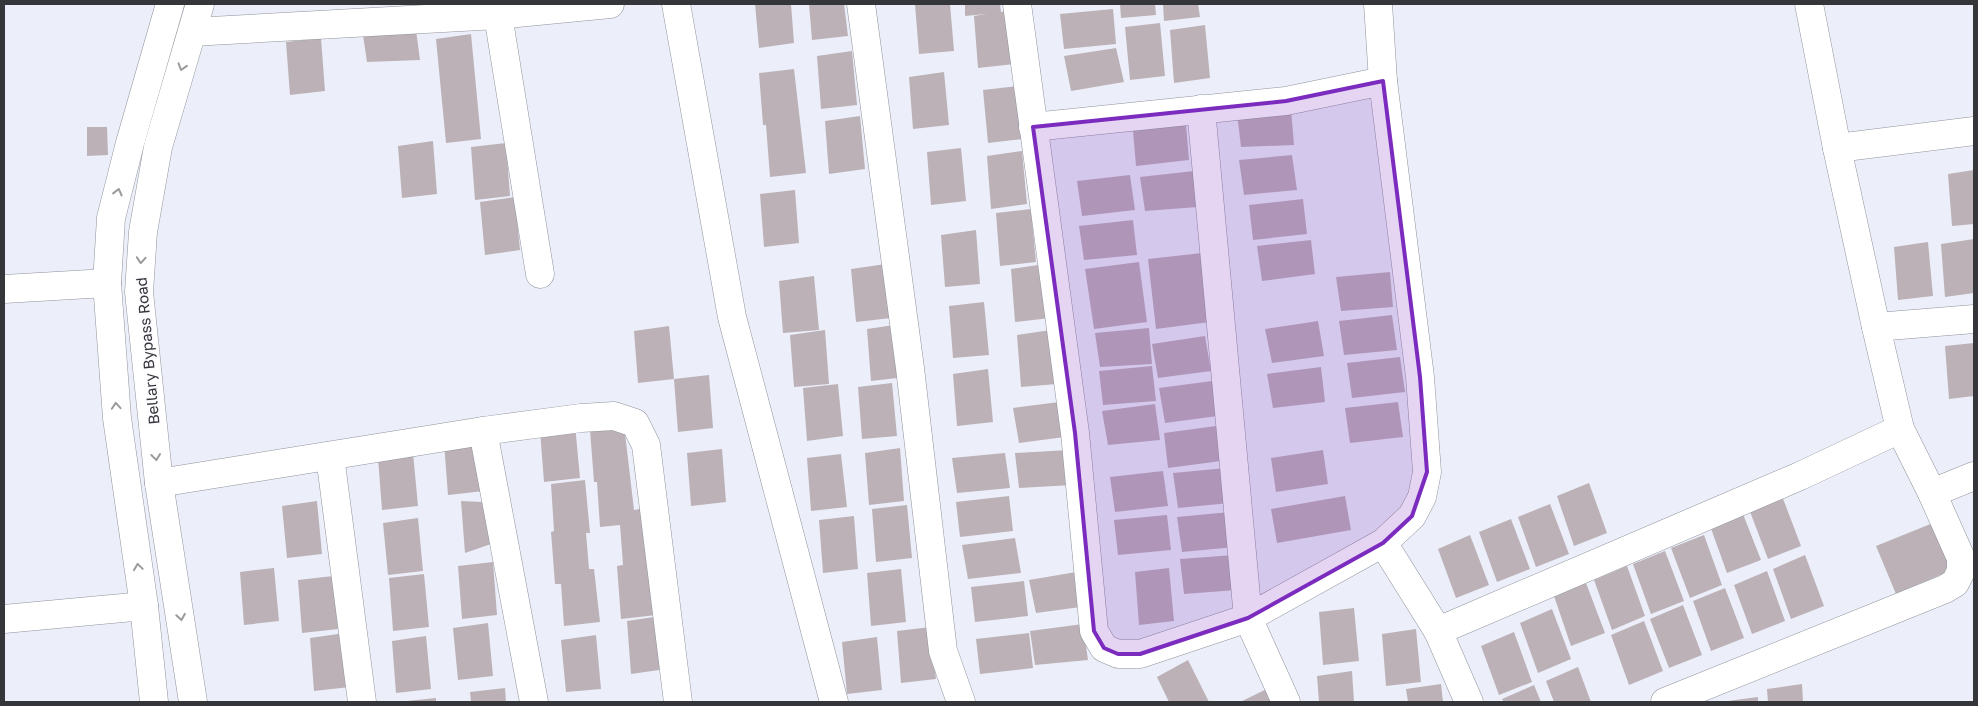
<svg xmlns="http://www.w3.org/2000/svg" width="1978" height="706" viewBox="0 0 1978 706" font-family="'Golos Text',sans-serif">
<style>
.building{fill:#bcb1b7}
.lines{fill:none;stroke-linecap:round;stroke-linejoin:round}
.minor-casing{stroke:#90939c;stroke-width:29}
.minor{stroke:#fff;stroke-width:28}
.oneway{stroke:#9a9a9c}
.marked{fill:#7b2cbf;fill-opacity:0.2;stroke:#7b2cbf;stroke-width:4;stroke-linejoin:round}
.labels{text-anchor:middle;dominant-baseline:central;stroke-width:4;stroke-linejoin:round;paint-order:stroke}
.street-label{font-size:15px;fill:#35363a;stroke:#fcfcff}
</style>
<rect width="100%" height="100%" fill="#eceff9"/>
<!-- building -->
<g class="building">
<polygon points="755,4 791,4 794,43 759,48"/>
<polygon points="809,4 844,4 848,36 812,40"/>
<polygon points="915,4 950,4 954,51 919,54"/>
<polygon points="965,4 1000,4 1001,12 1009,11 1014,64 978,68 974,16 986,14 965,16"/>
<polygon points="1120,4 1155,4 1156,15 1121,18"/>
<polygon points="1163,4 1198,4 1200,17 1164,21"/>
<polygon points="1113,9 1116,44 1064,49 1060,14"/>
<polygon points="1160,23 1165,76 1130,80 1125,27"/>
<polygon points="1205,25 1210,78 1174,83 1170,30"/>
<polygon points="416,30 420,60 367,62 363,35"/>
<polygon points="471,34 481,139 446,143 436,39"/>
<polygon points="321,38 325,91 290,95 286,42"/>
<polygon points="1116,48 1124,82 1071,91 1064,56"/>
<polygon points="852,51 857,105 821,109 817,56"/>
<polygon points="794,69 806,173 770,177 766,125 763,125 759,73"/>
<polygon points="944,72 949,125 913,129 909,77"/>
<polygon points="1018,86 1023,139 988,143 983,90"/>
<polygon points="1291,109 1294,145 1241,147 1237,113"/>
<polygon points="860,116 865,169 829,174 825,121"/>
<polygon points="1186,125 1189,160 1136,166 1133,131"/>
<polygon points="87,127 107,127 108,155 87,156"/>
<polygon points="433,141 437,194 402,198 398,146"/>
<polygon points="506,143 510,196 475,200 471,147"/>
<polygon points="961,148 966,201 931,205 927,152"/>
<polygon points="1022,151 1027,204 991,209 987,156"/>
<polygon points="1292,155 1297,190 1244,195 1239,160"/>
<polygon points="1974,170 1974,224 1952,226 1948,174"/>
<polygon points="1194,171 1198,207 1145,211 1140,177"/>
<polygon points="1130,175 1135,210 1082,216 1077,181"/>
<polygon points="795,190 799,243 764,247 760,194"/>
<polygon points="515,197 520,250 485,255 480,202"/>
<polygon points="1303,199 1307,234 1253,240 1249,205"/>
<polygon points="1031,209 1036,262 1000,266 996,213"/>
<polygon points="1133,220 1137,255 1084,260 1079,226"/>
<polygon points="976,230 980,284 945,287 941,235"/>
<polygon points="1974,239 1974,293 1945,297 1941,244"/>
<polygon points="1311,240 1315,274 1262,281 1257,246"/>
<polygon points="1928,242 1933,296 1898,300 1894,247"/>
<polygon points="1202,253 1210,322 1156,329 1148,259"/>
<polygon points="1139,262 1147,322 1094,329 1085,269"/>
<polygon points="886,264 891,318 856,322 851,269"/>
<polygon points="1045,264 1050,318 1015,322 1011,269"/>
<polygon points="1390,272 1393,307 1341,311 1336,277"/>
<polygon points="814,276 819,330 783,333 779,281"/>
<polygon points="984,302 989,355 953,358 949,306"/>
<polygon points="1392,315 1397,350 1344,355 1339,321"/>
<polygon points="1318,321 1324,356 1272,363 1265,329"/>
<polygon points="901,324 906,377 871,381 867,329"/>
<polygon points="669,326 674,379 638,383 634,331"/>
<polygon points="1149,328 1152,364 1100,367 1095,333"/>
<polygon points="825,330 829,384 794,387 790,335"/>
<polygon points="1051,330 1057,384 1021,387 1017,335"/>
<polygon points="1205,336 1211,371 1158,378 1152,344"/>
<polygon points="1974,343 1974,396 1949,399 1945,346"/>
<polygon points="1400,357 1405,392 1352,398 1347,363"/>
<polygon points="1152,366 1156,401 1103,405 1099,371"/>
<polygon points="1321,367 1325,402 1273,408 1267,374"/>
<polygon points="988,369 993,422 957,426 953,374"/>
<polygon points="709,375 713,428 678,432 674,379"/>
<polygon points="1212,381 1218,416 1165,423 1159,388"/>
<polygon points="892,383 897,436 862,439 858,387"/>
<polygon points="838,384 843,436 807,441 803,388"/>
<polygon points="1067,401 1072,436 1019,443 1013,408"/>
<polygon points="1398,402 1403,437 1350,443 1345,408"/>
<polygon points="1155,404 1160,440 1108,445 1102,411"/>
<polygon points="575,425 580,478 544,482 540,430"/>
<polygon points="624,425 634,510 653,507 656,615 621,619 617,566 623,565 620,525 600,527 597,482 594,482 590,430"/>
<polygon points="1216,426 1221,461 1168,468 1164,433"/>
<polygon points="479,438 484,491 448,495 444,443"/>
<polygon points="900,448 904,501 869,505 865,453"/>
<polygon points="722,449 726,502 691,506 687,453"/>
<polygon points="1069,450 1072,485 1019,488 1015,453"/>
<polygon points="1323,450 1328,484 1276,492 1271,458"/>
<polygon points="413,453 418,506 382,510 378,458"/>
<polygon points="1005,453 1010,488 957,493 952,458"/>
<polygon points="841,454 847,507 811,511 807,458"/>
<polygon points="1226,468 1230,503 1178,508 1173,473"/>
<polygon points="1163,471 1168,506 1115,512 1110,477"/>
<polygon points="585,480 590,533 586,533 589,569 594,569 600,622 564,626 561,584 555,584 551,532 554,531 551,484"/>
<polygon points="1589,483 1607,533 1574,546 1557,496"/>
<polygon points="1009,496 1013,531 960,537 956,502"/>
<polygon points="1345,496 1351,530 1277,543 1271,509"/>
<polygon points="1782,496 1801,546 1768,559 1749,509"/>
<polygon points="317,501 322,554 287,558 282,506"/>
<polygon points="461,501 482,502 491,544 465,553"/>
<polygon points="1550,504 1569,554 1536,567 1518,517"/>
<polygon points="907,505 912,558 876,562 872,509"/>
<polygon points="1741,509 1761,560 1727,573 1709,523"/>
<polygon points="1230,512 1235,547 1182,552 1177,517"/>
<polygon points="1167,515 1171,550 1118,555 1114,520"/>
<polygon points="854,516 858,569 823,573 819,520"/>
<polygon points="418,518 423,571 388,575 383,523"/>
<polygon points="1511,519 1530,569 1497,582 1479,532"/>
<polygon points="1933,523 1954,569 1896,594 1876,546"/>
<polygon points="1470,535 1489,585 1456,598 1438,549"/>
<polygon points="1704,535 1722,585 1690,598 1671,548"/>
<polygon points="1015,538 1021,573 968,579 962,545"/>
<polygon points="1665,551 1684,601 1651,614 1633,564"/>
<polygon points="1234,555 1237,590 1184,594 1180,559"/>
<polygon points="1805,555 1824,606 1791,619 1773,569"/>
<polygon points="493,562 497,615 462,619 458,566"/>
<polygon points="1627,566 1645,616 1612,630 1594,580"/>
<polygon points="274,568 279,621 244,625 240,572"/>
<polygon points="1169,568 1174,621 1139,625 1135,572"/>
<polygon points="901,569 906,622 871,626 867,573"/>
<polygon points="1082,571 1088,606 1036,613 1029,580"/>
<polygon points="1767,571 1785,621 1752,634 1734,585"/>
<polygon points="424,574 429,627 393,631 389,578"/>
<polygon points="333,576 338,629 302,633 298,580"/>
<polygon points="1024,581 1028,616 975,622 971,587"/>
<polygon points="1586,583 1605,633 1571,646 1554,596"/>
<polygon points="1725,588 1744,638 1711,651 1693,601"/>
<polygon points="1683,605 1702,655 1669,668 1650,619"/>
<polygon points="1354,608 1359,661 1323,665 1319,612"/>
<polygon points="1552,609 1571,659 1538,673 1520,623"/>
<polygon points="661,616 666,669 631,674 627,621"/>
<polygon points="1644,621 1663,671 1629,685 1611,635"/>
<polygon points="488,623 493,676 458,680 453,628"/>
<polygon points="1083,624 1088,660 1035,665 1030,631"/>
<polygon points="931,627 936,679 901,683 897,631"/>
<polygon points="1416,629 1421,682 1386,686 1382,634"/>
<polygon points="1514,632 1532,682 1499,695 1481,646"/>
<polygon points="345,633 350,687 314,691 310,638"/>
<polygon points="1029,633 1033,668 980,674 976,639"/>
<polygon points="596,635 601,689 566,692 561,640"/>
<polygon points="426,636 431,689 396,693 392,641"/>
<polygon points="877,637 882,690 847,694 842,642"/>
<polygon points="1188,660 1209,702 1169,702 1157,677"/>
<polygon points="1578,667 1591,702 1554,702 1546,681"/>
<polygon points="1352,671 1354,702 1319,702 1317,676"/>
<polygon points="1441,684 1443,702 1408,702 1406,689"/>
<polygon points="1802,684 1803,702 1768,702 1767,689"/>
<polygon points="1534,685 1541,702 1504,702 1502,699"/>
<polygon points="1273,686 1281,702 1240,702"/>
<polygon points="505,688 506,702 471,702 470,692"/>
<polygon points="1758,697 1758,702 1729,702 1728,701"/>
<polygon points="436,698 436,702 407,702 407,701"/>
</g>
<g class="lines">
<!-- minor casing -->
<g class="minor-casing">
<g id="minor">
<polyline points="676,4 732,317 834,702"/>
<polyline points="861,4 910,368 943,651 961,702"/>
<polyline points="1017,4 1075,433 1094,631 1104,648 1118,654 1140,654 1248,618 1383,543 1412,516 1422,497 1427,472 1420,377 1383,81 1378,4"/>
<polyline points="498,15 540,274"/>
<polyline points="192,32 498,15 610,4"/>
<polyline points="1201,109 1248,618 1286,702"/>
<polyline points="1033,127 1286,101 1383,81"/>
<polyline points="1837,148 1974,131"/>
<polyline points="4,289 107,283"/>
<polyline points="1876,327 1974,319"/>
<polyline points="483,431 534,702"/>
<polyline points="330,456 362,702"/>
<polyline points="159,483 483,431 581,418 614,416 635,423 646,445 678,702"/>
<polyline points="1932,493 1974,476"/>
<polyline points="1383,543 1438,631 1469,702"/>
<polyline points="4,619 144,606"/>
<polyline points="1438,631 1800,476 1900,429"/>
<polyline points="154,702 144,606 117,418 107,283 111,218 130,143 170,4"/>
<polyline points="193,702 159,483 139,292 143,232 158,147 200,4"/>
<polyline points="1665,702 1945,589 1955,583 1961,571 1961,558 1932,493 1900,429 1876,327 1837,148 1809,4"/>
</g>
</g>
<!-- minor -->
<use href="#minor" class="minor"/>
</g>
<!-- one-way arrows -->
<defs><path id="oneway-chevron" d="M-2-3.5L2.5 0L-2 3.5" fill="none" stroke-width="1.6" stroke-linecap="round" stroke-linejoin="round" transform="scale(1.25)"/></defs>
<g class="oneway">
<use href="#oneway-chevron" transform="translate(182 67) rotate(107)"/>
<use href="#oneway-chevron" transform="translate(118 192) rotate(-76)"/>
<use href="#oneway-chevron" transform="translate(141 260) rotate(94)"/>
<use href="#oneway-chevron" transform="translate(116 406) rotate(-94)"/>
<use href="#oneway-chevron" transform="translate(156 457) rotate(83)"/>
<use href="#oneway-chevron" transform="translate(138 567) rotate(-98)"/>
<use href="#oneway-chevron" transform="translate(181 617) rotate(81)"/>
</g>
<!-- marked area -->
<path class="marked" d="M1383,81L1420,377L1427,472L1412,516L1383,543L1248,618L1140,654H1118L1104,648L1094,631L1075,433L1033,127L1286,101Z"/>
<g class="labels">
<!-- street labels -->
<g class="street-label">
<text transform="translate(147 351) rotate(-95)">Bellary Bypass Road</text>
</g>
</g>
<!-- border -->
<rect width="1978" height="706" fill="none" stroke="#35363a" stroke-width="10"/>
</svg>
